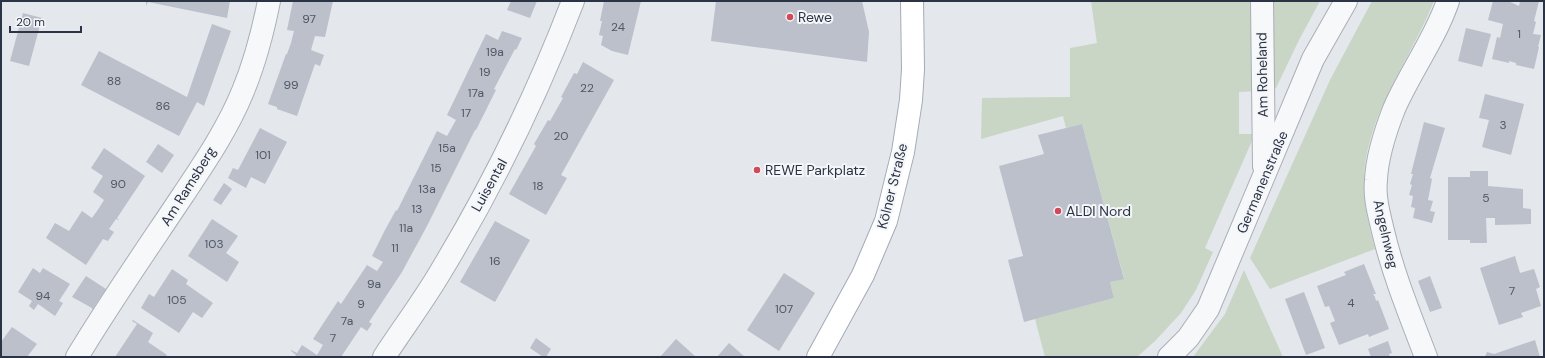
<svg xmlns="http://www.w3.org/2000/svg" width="1545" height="358" viewBox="0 0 1545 358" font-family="'DM Sans',sans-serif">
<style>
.green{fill:#c9d6c5}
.building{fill:#bbc0ca}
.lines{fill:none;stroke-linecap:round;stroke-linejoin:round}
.minor-casing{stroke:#a9aeb7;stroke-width:24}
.major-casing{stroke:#a3abb8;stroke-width:24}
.minor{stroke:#f7f8fa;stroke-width:22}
.major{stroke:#fff;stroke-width:22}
.poi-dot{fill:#d1495b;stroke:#f4f6f9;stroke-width:1.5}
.labels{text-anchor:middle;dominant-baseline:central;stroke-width:4;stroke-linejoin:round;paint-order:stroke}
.number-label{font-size:12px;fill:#4f5766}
.poi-label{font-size:14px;fill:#2b3445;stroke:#f4f6f9;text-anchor:start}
.street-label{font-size:14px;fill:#2b3445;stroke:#f4f6f9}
</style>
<rect width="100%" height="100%" fill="#e4e7ec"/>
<!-- green -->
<g class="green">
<polygon points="1091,1 1257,1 1256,91 1239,92 1239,134 1255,134 1205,248 1213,252 1196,290 1181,313 1155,341 1137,357 1045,357 1035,319 1114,298 1110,282 1124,278 1082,124 1066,128 1063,116 981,139 982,98 1070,97 1070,48 1097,43"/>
<polygon points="1268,1 1320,1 1299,40 1276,88 1272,89"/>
<path d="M1372,1H1434C1410,62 1361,120 1364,190C1365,210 1370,230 1375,249L1270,289L1250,258L1330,80Z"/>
<polygon points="1244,270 1283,357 1193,357 1225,314"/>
</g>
<!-- building -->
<g class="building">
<polygon points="144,1 230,1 227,18 148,2 146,6 146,2"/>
<polygon points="293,1 333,1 325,37 315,36 311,50 324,55 320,66 315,64 297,116 277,109 277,107 268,104 286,54 287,54 291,43 294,31 287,30"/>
<polygon points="511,1 537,1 530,18 507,10"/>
<polygon points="604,1 641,1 628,55 612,51 601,45 603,36 599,35 602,21 600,21"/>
<polygon points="716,1 862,1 869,32 867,62 711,41"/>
<polygon points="1493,1 1508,1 1519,6 1520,1 1539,1 1534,21 1536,22 1533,34 1541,35 1538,47 1539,47 1534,69 1516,65 1516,63 1509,61 1509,63 1492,59 1497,37 1500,38 1503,24 1488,20"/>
<polygon points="23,13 42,18 29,66 10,61"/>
<polygon points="212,24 231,31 204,106 197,102 179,136 81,85 99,51 187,97"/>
<polygon points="1466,28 1491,34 1482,67 1458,61"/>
<polygon points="502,31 522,38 516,50 515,49 494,89 496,90 476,130 475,130 427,226 402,272 369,322 372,324 367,331 361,327 341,357 294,357 296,355 291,351 291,350 297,353 302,345 317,355 323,345 313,339 338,301 341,304 367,265 377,271 383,262 372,256 385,230 396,210 397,211 437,131 447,136 456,120 447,115 486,34 498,40"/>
<polygon points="583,62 614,80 561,175 567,178 546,215 509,194 536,146 534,144 548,120 550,121 563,98 561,97 574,73 577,74"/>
<polygon points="1485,94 1524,104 1511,155 1482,147 1489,120 1479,118"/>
<polygon points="1424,122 1445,128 1430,178 1432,179 1428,200 1433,201 1430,211 1435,212 1432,223 1413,218 1415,208 1411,207 1413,196 1409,195 1412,185 1410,184 1413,174 1411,174"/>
<polygon points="1082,124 1124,279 1110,282 1114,298 1024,322 1008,260 1023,256 999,166 1044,154 1038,135"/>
<polygon points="260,128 287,142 265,184 251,177 246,188 228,178 233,168 238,170"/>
<polygon points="158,144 174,155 162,173 146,162"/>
<polygon points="104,148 145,176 117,218 119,220 116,219 109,229 114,232 108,241 103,239 86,265 46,238 55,223 69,231 82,211 92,218 99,208 104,200 93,192 103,176 91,168"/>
<polygon points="1470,171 1488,171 1488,186 1523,189 1523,208 1531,209 1531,224 1495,225 1495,218 1486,218 1487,243 1470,243 1470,240 1448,240 1448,177 1470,177"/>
<polygon points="224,183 232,189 221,205 213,200"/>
<polygon points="212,219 238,236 226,253 239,262 227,282 188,256"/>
<polygon points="495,221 530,240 495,302 460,282"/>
<polygon points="1515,256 1520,273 1534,269 1540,287 1536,289 1541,306 1521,313 1523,317 1499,325 1480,268"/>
<polygon points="1364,264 1376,294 1373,294 1375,297 1376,301 1378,300 1389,329 1369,337 1368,334 1339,345 1330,323 1335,321 1329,306 1325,307 1317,286 1346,275 1344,272"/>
<polygon points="33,268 40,273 43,268 70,284 59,301 63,303 55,316 38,304 34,310 29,306 32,301 18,292"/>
<polygon points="172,269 188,280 186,284 213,303 202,318 193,312 179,333 141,308 149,294 154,297"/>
<polygon points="784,273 815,293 779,351 747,330"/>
<polygon points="86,276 106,289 92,310 92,308 72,297"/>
<polygon points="1430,276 1442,308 1430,312 1418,281"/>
<polygon points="1304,292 1325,348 1306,355 1285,299"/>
<polygon points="133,320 153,333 148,342 167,355 165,357 115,357 137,324 132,321"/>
<polygon points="12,327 37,344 27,357 1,357 1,342"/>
<polygon points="536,338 551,349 546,357 543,357 530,348"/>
<polygon points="676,339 696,357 660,357"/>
<polygon points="1535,340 1540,357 1485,357 1487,352 1494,354"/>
<polygon points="1388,341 1392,353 1389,354 1390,357 1371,357 1368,349"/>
<polygon points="729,343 745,357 717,357"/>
</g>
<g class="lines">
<!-- minor casing -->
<g class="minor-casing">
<g id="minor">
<polyline points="1262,1 1264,166"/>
<path d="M77,357C110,302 147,249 183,195C205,162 228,128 243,91C255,62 263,31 269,1"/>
<path d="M384,357C403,328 424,300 441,271C493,185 537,95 573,1"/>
<polyline points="1169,357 1188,338 1208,309 1313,59 1346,1"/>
<path d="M1426,357C1410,315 1393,274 1383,231C1379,214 1374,197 1376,180C1377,156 1385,132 1394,109C1410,72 1435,39 1448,1"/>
</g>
</g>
<!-- major casing -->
<g class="major-casing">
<polyline id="major" points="818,357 863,275 886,221 903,152 911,100 913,69 912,1"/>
</g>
<!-- minor -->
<use href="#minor" class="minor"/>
<!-- major -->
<use href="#major" class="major"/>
</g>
<!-- markers -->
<g class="poi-dot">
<circle cx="790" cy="17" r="4"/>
<circle cx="757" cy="170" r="4"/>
<circle cx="1058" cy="211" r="4"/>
</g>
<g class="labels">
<!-- number labels -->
<g class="number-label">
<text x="309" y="19">97</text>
<text x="618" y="27">24</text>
<text x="1519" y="34">1</text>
<text x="495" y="52">19a</text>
<text x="485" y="72">19</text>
<text x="114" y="81">88</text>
<text x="291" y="85">99</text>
<text x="587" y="88">22</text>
<text x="476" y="93">17a</text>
<text x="163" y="106">86</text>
<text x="466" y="113">17</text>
<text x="1503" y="125">3</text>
<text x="561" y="136">20</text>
<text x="447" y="148">15a</text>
<text x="263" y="155">101</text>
<text x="436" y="168">15</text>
<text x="118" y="184">90</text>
<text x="538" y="186">18</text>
<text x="427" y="189">13a</text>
<text x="1486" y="198">5</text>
<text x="417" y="209">13</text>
<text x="406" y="228">11a</text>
<text x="214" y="244">103</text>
<text x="395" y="248">11</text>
<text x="495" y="261">16</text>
<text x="374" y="284">9a</text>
<text x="1512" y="291">7</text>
<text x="43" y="296">94</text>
<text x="177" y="300">105</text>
<text x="1351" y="303">4</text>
<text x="361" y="304">9</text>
<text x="784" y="309">107</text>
<text x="347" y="321">7a</text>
<text x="333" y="338">7</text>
</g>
<!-- poi labels -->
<g class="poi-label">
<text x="798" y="17">Rewe</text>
<text x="765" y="170">REWE Parkplatz</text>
<text x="1066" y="211">ALDI Nord</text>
</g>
<!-- street labels -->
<g class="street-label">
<text transform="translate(1262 75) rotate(-91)">Am Roheland</text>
<text transform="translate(1262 182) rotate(-67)">Germanenstraße</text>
<text transform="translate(489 185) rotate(-61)">Luisental</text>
<text transform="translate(188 186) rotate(-58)">Am Ramsberg</text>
<text transform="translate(892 186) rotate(-76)">Kölner Straße</text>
<text transform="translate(1386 234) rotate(77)">Angelnweg</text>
</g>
</g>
<!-- border -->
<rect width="1545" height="358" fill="none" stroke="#2b3445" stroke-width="4"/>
<!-- scale -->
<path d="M10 26v6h71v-6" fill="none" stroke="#2b3445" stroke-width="2"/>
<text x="16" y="26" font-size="12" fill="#2b3445" stroke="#f4f6f9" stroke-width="3" paint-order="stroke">20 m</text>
</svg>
